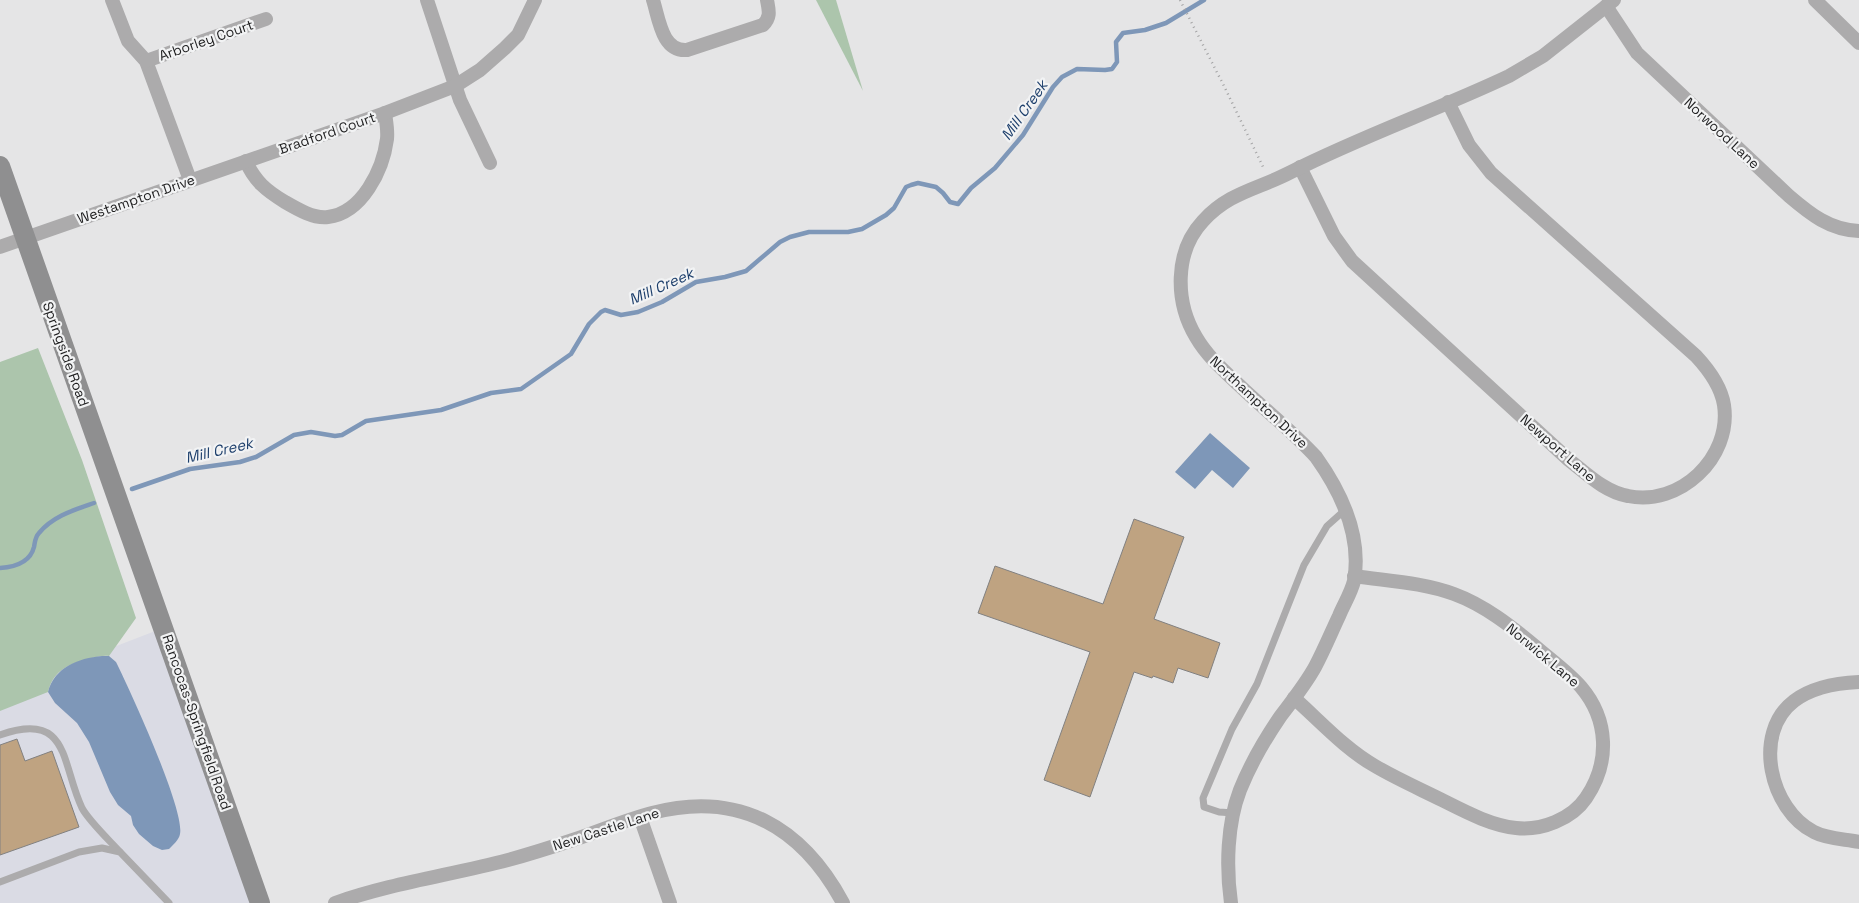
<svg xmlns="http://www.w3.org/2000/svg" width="1859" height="903" viewBox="0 0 1859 903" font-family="'Space Grotesk',sans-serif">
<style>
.built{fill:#dadbe4}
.green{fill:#acc5ac}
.water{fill:#7e97b8}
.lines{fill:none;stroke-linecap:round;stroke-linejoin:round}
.stream{stroke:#7e97b8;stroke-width:4.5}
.building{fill:#bfa381;stroke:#818080}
.path{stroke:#a3a3a4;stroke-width:2.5;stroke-dasharray:1 4;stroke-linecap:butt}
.service{stroke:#acabac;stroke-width:7}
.minor{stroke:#acabac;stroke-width:14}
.secondary{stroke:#8f8f90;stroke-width:20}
.labels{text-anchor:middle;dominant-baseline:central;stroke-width:4.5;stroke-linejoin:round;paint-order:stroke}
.street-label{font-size:14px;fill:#1f1f20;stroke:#f2f3f4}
.water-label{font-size:15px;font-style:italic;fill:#1c3e6b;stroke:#f2f3f4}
</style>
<rect width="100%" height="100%" fill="#e5e5e6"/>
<!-- built -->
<polygon class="built" points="163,628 260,903 0,903 0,691"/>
<!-- green -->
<g class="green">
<polygon points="816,0 836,0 863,91"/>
<path d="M38,348L82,460L136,618L109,656C100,655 93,658 85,660C66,665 53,672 48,692L0,711V362Z"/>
</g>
<!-- water -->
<g class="water">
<polygon points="1210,433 1250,468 1233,488 1212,470 1195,489 1175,472"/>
<path d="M102,656H109L116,662C130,690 185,810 180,834C179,840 173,845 169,849L162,850L153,846L139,834L133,825L131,816L118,805L110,792L89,742L77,723L55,703L48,692C54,668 78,658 102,656Z"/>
</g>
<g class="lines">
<!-- stream -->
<g class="stream">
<polyline points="132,489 190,469 240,462 256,457 294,435 311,432 335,436 342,435 366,421 441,410 491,393 521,389 571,354 589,324 601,312 605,310 621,315 638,312 662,302 696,282 725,277 746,271 780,242 790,237 809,232 848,232 862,229 886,215 894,208 906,187 911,185 918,183 936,187 943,193 950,202 958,204 971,188 995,168 1023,135 1053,87 1062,77 1077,69 1105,70 1112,69 1117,62 1116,42 1123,33 1145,30 1166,23 1204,0"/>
<path d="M0,568C15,567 30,563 34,547C35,542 35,537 39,533C53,516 74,510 94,503"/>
</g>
</g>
<!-- building -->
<g class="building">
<polygon points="1134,519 1184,537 1154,619 1220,643 1208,678 1178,668 1173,683 1153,676 1152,678 1134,672 1090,797 1044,780 1090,652 978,613 995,566 1103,604"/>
<polygon points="17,739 25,761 52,751 79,827 0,855 0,745"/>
</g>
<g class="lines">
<!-- path -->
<polyline class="path" points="1180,0 1225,88 1264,169"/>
<!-- service -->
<g class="service">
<path d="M0,735C70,710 61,764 82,808C89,821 109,840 120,852"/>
<polyline points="1234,813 1219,812 1204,807 1203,798 1232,729 1257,684 1304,565 1327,526 1345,510"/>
<polyline points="0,882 79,852 102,848 120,852 169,903"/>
</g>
<!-- minor -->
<g class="minor">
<polyline points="112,0 128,41 146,61 190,180"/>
<polyline points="427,0 460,100 490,163"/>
<path d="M653,0C659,19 662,52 687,50L763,25C771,17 769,11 767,0"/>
<polyline points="1815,0 1859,43"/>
<path d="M1606,6L1637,53L1789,196C1810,214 1830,230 1859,231"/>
<polyline points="146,61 266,19"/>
<path d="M246,161C254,181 267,191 285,202C297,209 314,219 328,217C362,213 383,170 387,139C388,130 386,121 385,113"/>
<path d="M1300,167L1334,236L1352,261L1569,460C1587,474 1605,492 1628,496C1679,507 1732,458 1724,405C1721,386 1709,370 1696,356L1491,173L1469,145L1448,102"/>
<polyline points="0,247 385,113 455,86 480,70 505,48 518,35 535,0"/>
<path d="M1859,682C1837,683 1811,688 1794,701C1752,733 1770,810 1814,832C1827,839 1845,839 1859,842"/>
<path d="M1294,698C1320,721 1345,749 1375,766C1397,779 1420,789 1442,800C1466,812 1490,825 1516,828C1541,831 1572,819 1586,798C1610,763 1609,720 1581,687C1568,672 1551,660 1536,647C1511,626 1484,605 1454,594C1422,582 1387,581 1354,576"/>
<polyline points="640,817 670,903"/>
<path d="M335,903C392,883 451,875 508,860C530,854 552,847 573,840C600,831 625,820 652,813C739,790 802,827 843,903"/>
<path d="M1231,903C1226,867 1227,824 1240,790C1250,765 1265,739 1280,717C1292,701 1305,685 1315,667C1324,650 1331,633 1339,616C1344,604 1351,593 1354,581C1362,536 1341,492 1316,457C1292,431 1264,409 1239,385C1223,370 1207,356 1196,337C1175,302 1174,252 1203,221C1229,192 1259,189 1291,172C1362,136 1437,110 1509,76L1543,56L1614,0"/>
</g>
<!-- secondary -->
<polyline class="secondary" points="0,166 260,903"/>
</g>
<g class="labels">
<!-- street labels -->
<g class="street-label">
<text transform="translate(206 40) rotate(-19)">Arborley Court</text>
<text transform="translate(327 133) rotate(-19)">Bradford Court</text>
<text transform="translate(1722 133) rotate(43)">Norwood Lane</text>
<text transform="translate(136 199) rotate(-19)">Westampton Drive</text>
<text transform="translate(66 354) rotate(70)">Springside Road</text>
<text transform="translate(1259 402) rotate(43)">Northampton Drive</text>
<text transform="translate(1558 448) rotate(41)">Newport Lane</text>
<text transform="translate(1543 655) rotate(40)">Norwick Lane</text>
<text transform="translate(197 722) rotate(71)">Rancocas-Springfield Road</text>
<text transform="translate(606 829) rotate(-18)">New Castle Lane</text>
</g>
<!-- water labels -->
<g class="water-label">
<text transform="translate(1024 110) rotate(-55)">Mill Creek</text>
<text transform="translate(661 286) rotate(-24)">Mill Creek</text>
<text transform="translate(219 450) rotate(-13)">Mill Creek</text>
</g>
</g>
</svg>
